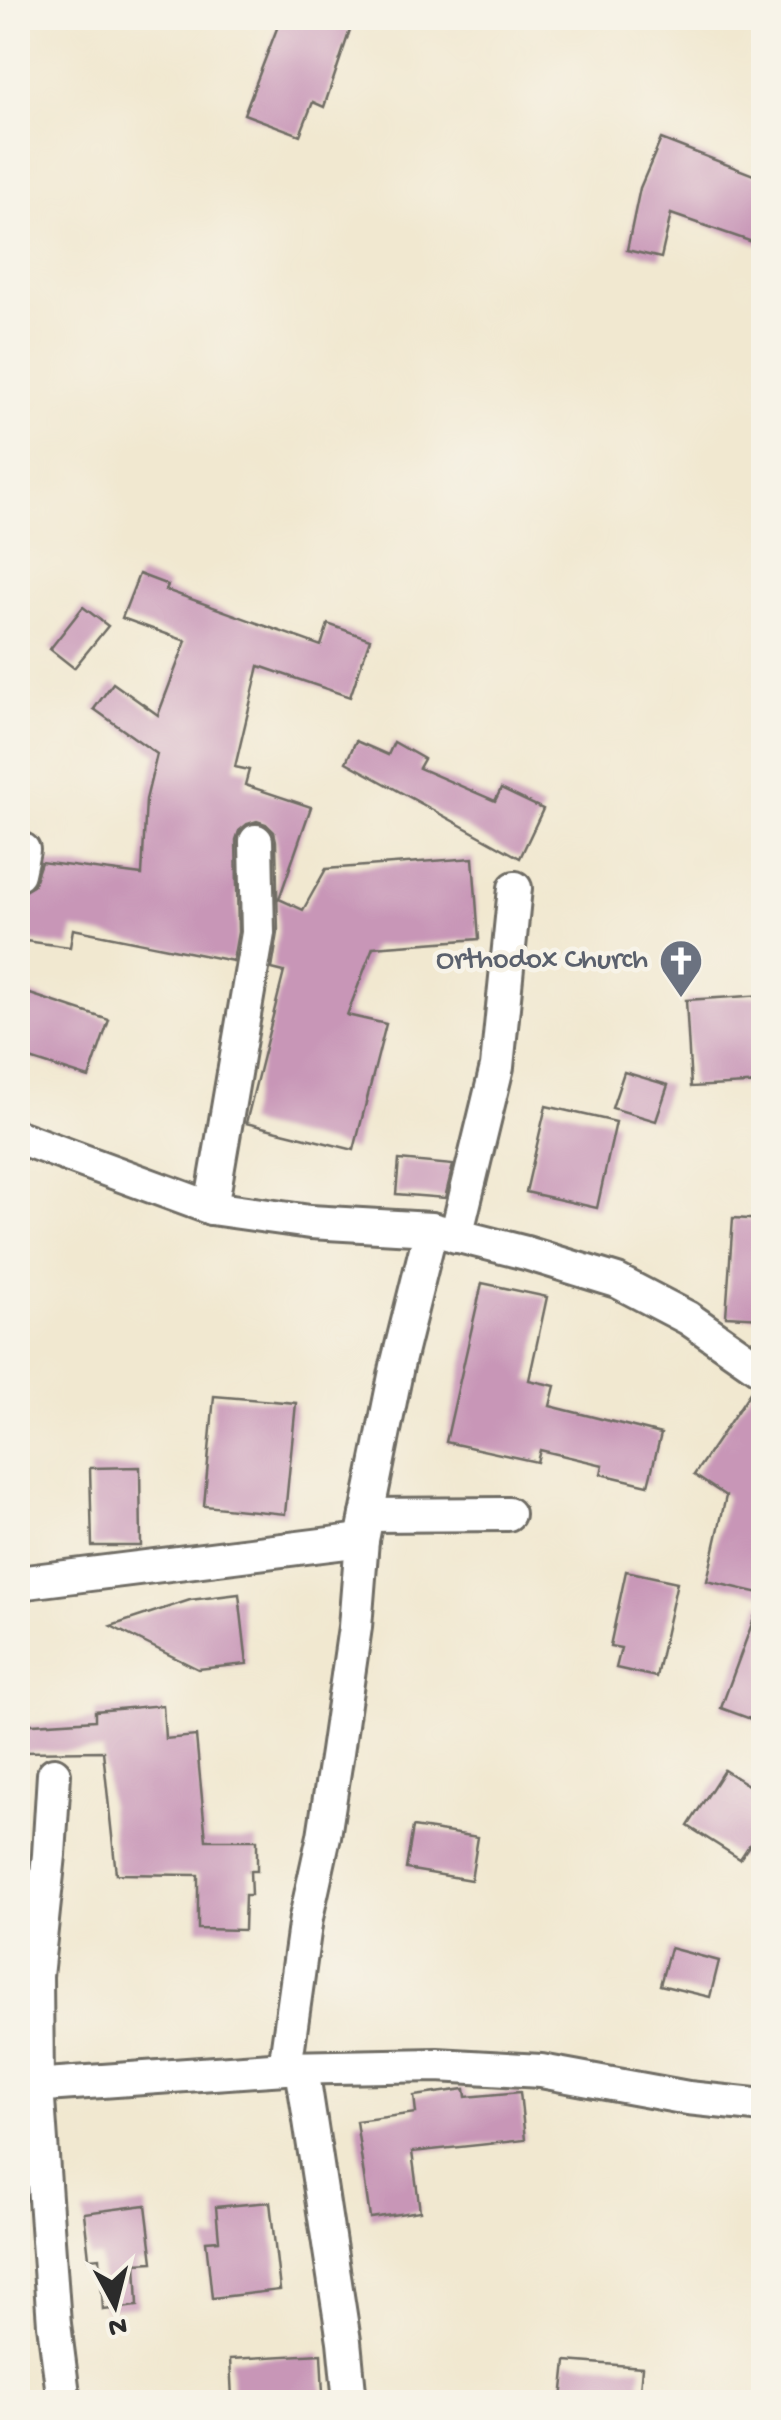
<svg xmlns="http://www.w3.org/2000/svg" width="781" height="2420" viewBox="0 0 781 2420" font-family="'Gochi Hand',sans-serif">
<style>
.building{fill:#c896b7}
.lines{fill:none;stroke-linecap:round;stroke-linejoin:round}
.street-casing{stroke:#706d65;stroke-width:38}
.street{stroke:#fff;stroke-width:32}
.labels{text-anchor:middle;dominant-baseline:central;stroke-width:9;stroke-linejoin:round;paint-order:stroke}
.worship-label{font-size:30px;fill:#5b616d;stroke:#f7f3e8;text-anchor:end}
</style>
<rect width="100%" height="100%" fill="#f7f3e8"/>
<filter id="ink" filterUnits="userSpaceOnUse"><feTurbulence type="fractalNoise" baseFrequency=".01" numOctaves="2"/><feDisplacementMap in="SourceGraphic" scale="20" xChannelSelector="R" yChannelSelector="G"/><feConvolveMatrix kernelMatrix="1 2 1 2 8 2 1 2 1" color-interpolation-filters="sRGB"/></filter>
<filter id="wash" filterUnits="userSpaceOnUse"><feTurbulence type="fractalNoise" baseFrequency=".0048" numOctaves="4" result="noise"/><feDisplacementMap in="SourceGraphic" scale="40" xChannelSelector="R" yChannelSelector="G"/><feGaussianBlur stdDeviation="2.25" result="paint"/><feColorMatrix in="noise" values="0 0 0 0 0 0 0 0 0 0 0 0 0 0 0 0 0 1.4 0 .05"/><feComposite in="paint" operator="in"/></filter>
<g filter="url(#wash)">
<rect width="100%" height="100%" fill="#f1e8d0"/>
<g id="blocks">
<!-- building -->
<g class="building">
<polygon points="281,18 354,18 324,107 313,102 300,135 244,114"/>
<polygon points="661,139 764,179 764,246 671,214 661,258 627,250 640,188"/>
<polygon points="139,574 168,585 166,590 321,646 328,624 370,639 350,697 259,666 235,767 249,770 245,785 311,807 279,899 303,910 326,869 473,858 479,939 373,947 347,1015 386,1024 354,1150 246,1123 284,972 272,969 278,933 276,841 274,832 266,824 257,821 247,824 239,831 236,840 238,932 233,961 73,929 70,947 18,940 23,892 33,886 41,862 142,875 146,800 157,754 94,709 113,683 158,715 186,641 122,618"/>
<polygon points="83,607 108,626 74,668 50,649"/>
<polygon points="356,741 388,755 394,742 424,759 419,768 495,801 501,789 543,809 520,858 346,762"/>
<polygon points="18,990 109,1020 89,1078 18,1055"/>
<polygon points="764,995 764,1083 691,1087 686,1000"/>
<polygon points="624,1072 668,1085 656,1121 612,1108"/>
<polygon points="546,1106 616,1122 597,1208 526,1192"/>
<polygon points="399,1160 453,1165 445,1198 396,1194"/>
<polygon points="733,1218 764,1220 764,1318 726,1316"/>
<polygon points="482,1283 547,1297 529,1380 555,1386 550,1406 661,1434 648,1485 601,1474 603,1465 540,1450 537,1462 446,1442"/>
<polygon points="753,1388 764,1391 764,1594 707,1581 726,1496 694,1475"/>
<polygon points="214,1396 296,1403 285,1514 204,1506"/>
<polygon points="140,1467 141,1546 92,1546 90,1468"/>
<polygon points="626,1571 677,1582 656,1677 616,1668 621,1648 610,1646"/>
<polygon points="239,1594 247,1664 198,1669 111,1626 190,1600"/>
<polygon points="760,1602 764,1603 764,1724 721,1708"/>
<polygon points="163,1705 165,1739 196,1736 206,1840 257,1840 257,1871 250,1871 251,1895 245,1895 244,1930 198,1929 198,1875 116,1874 103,1751 18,1752 18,1725 95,1720 95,1711"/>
<polygon points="724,1770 764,1795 764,1823 740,1859 688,1826"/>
<polygon points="413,1827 478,1837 471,1880 406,1869"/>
<polygon points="670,1948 719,1961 710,1997 660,1985"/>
<polygon points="465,2089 466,2097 520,2092 525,2140 412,2152 420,2211 370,2218 356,2121 416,2113 414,2096"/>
<polygon points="270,2202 280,2290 212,2298 206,2241 219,2240 216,2207"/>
<polygon points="146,2205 153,2262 136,2263 138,2306 103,2310 100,2257 89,2258 84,2213"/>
<polygon points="321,2354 323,2394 232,2399 230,2359"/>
<polygon points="566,2361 642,2367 639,2402 562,2400"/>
</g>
</g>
</g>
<g filter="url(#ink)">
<use href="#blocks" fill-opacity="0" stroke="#706d65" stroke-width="2.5"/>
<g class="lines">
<!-- street casing -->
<g class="street-casing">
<g id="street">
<polyline points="18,873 23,850"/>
<polyline points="18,1137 211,1208 310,1222 431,1229 526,1253 617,1281 688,1318 764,1371"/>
<polyline points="211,1208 258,933 256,841"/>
<polyline points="456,1236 497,1067 515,888"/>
<polyline points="367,1515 508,1514"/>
<polyline points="18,1583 362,1540"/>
<polyline points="54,1774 49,1855 36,1976 37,2086 54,2324 64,2402"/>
<polyline points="285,2068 306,1918 324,1836 337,1752 355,1627 362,1540 397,1366 431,1229"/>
<polyline points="302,2068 344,2341 350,2402"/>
<polyline points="18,2087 285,2068 437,2065 541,2071 688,2098 764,2106"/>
</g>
</g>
<!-- street -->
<use href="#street" class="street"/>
</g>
</g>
<!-- icons -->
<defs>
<g id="church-pin" transform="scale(2.25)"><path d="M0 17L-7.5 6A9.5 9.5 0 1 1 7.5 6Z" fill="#6b7280" stroke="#f7f3e8"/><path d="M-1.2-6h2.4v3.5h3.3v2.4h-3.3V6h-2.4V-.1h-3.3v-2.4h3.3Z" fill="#fff"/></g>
</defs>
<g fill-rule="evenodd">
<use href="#church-pin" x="681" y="961"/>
</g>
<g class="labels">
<!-- worship labels -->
<g class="worship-label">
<text x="648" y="961">Orthodox Church</text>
</g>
</g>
<!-- margin -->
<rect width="781" height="2420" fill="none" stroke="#f7f3e8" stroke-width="60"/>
<!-- north arrow -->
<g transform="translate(115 2305) rotate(173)" stroke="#f7f3e8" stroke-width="8" paint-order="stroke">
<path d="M0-8L18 38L0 25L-18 38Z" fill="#2b2b2b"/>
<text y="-15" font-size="28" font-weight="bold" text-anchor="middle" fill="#2b2b2b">N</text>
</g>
</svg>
